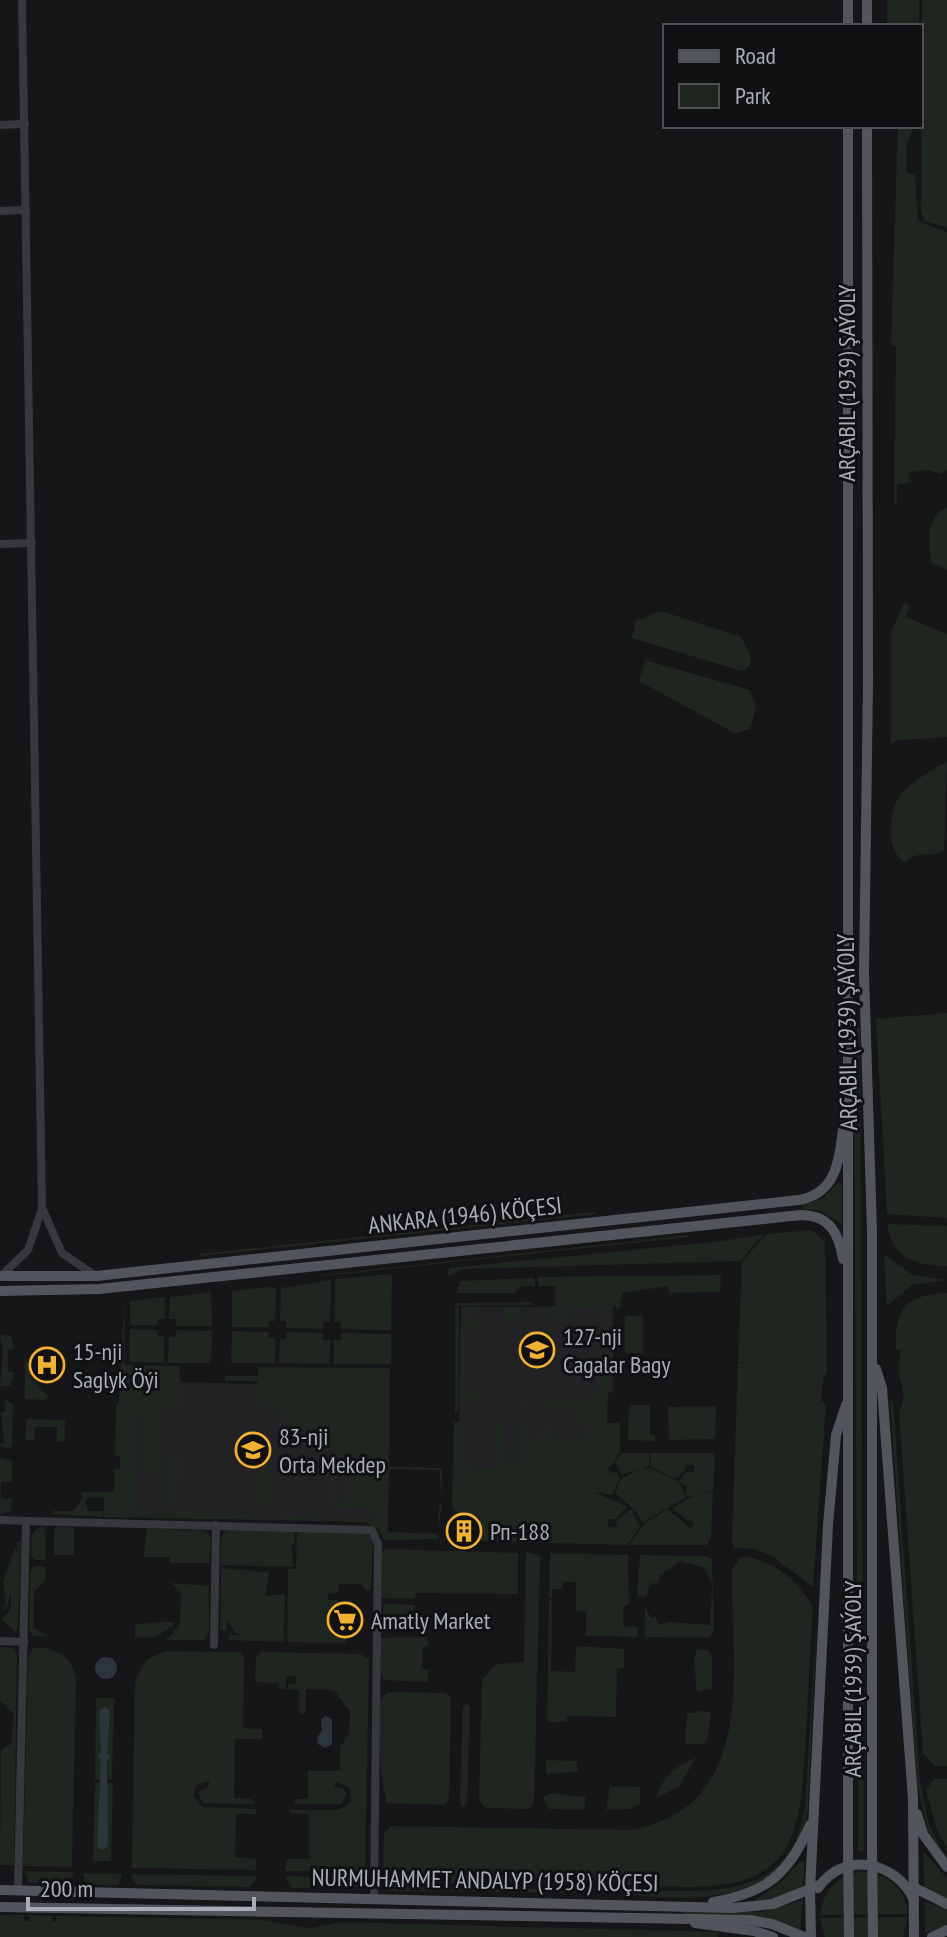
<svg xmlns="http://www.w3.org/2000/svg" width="947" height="1937" viewBox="0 0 947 1937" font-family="'PT Sans Narrow',sans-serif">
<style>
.built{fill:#222225}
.green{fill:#1e261f;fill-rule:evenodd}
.water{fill:#2c353c}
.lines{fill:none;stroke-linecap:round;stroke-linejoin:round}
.minor{stroke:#37383d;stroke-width:8}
.major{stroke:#53555c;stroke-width:10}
.major-bridge{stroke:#53555c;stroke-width:10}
.labels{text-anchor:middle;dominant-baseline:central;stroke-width:6;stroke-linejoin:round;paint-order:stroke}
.street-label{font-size:24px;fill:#a8adb8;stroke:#111113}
.poi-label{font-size:24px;fill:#a8adb8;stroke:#111113;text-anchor:start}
</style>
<rect width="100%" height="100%" fill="#161618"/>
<!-- built -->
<g class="built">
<polygon points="613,1306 613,1392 608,1393 606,1451 586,1477 458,1474 461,1307"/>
<polygon points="385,1371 382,1522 121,1517 124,1380 179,1378 182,1382 256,1384 263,1376"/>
</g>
<!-- green -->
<g class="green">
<rect x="887" y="0" width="32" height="26"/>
<polygon points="922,0 947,0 947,227 925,221 921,212"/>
<polygon points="898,126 914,126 907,144 906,172 915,175 918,221 947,232 947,470 941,474 928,470 909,472 909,483 897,484 897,503 894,503 896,346 891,344"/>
<path d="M947,507V570L932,563C927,541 926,519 947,507Z"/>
<polygon points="904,603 909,607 906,617 947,634 947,737 898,740 891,744 891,632"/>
<polygon points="661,611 741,637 751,656 750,666 741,671 632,638 636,621"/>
<polygon points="645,660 750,690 756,707 750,729 735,733 639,681"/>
<path d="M947,762L944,850C931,859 919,848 906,863C885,852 888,812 901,794C907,786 936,766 947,762Z"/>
<polygon points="947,1013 947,1218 887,1214 876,1019"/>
<polygon points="860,1027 864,1851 858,1851 854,1028"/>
<polygon points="839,1182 842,1186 842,1224 821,1211 802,1209 802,1205 822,1199"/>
<polygon points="595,1212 595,1214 199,1256 199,1254"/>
<path d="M887,1224L947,1226V1266C916,1266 892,1258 887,1224Z"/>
<polygon points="812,1230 825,1243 827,1373 823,1378 821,1400 826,1404 813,1587 773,1557 754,1549 734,1548 732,1542 738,1363 746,1362 738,1362 742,1261 767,1234"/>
<polygon points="764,1234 740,1261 463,1269 448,1276 449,1268 723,1241"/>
<polygon points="689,1235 689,1237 323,1276 322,1275"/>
<polygon points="887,1256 913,1275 947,1280 912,1285 887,1306 884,1258"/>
<polygon points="392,1274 391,1330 341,1329 341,1322 335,1322 335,1279"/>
<polygon points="721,1275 720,1292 669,1293 668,1286 623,1293 619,1309 613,1306 613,1392 608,1393 606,1423 620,1423 620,1453 608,1469 611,1473 617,1472 620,1478 612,1495 594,1492 627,1506 616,1519 607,1519 609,1528 616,1526 617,1520 631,1509 640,1527 627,1545 481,1541 479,1517 458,1514 452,1507 454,1422 466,1423 467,1469 497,1468 496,1422 504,1422 504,1463 512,1469 518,1462 518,1422 526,1422 526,1438 542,1438 540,1422 548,1421 549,1439 587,1438 587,1423 577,1423 576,1408 545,1411 541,1405 545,1399 594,1398 599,1390 599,1329 603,1325 603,1308 567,1308 567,1320 551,1320 548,1307 555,1306 555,1286 538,1286 538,1277"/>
<polygon points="534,1278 535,1286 521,1286 514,1293 457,1293 460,1281"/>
<polygon points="331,1280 330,1322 324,1322 323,1329 286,1328 286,1321 280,1321 281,1288"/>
<polygon points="266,1287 276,1288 275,1321 269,1321 269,1327 232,1327 232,1291"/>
<polygon points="211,1292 212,1326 176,1326 176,1319 169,1319 170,1297"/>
<path d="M947,1293V1766H935L923,1753L899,1412C907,1397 902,1389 899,1374C898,1366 900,1359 900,1349H896C894,1309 907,1294 947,1293Z"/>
<polygon points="165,1297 165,1319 158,1319 158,1325 130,1325 130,1301"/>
<polygon points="124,1301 125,1365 179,1366 182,1407 163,1407 157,1413 156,1472 141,1472 142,1419 136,1418 135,1510 257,1515 258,1518 268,1518 268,1515 271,1520 104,1517 104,1498 89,1497 85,1501 88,1511 103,1511 103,1517 52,1514 53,1511 73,1511 81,1500 82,1492 114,1492 115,1469 120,1469 120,1457 115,1456 116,1405 119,1404"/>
<polygon points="532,1302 534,1305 459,1306 458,1413 455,1413 455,1303"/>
<path d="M533,1307L523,1311L521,1320H503V1308L470,1309L471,1321H482L475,1331L476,1360L474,1330H465V1359L469,1363L465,1364L466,1393H475L476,1363L477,1391L481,1398L526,1399L531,1410L459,1413L461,1308ZM524,1400V1410H462L463,1401Z"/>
<rect x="625" y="1316" width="18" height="37"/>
<polygon points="130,1329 158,1330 158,1336 164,1337 164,1363 129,1362"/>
<polygon points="176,1330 212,1331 211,1363 168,1363 169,1337 175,1337"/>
<polygon points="232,1331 268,1332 268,1338 275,1339 275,1363 231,1363"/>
<polygon points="286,1332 323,1333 323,1340 330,1340 329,1364 279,1363 280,1339 286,1339"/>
<polygon points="341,1333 391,1334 391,1364 334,1364 334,1340 341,1340"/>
<polygon points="0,1335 11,1336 14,1349 8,1349 8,1372 14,1372 10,1386 0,1386 3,1351"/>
<polygon points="25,1358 34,1372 30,1377 49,1397 45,1400 25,1399"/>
<path d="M258,1367L390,1368L389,1467L442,1468V1497L439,1470L389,1469L388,1532L438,1534L439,1504H442L437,1539L385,1540L377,1528L365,1522L280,1520V1515L374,1520V1507L330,1509L331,1456H337V1452L332,1451V1436L298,1435V1449L282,1448L283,1421L288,1420L283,1419L274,1407L258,1406V1381H225V1376H258ZM337,1473H379V1476H347L346,1503H335Z"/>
<polygon points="5,1400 13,1404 12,1445 9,1448 0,1447 0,1443 4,1443 1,1412 5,1412"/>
<polygon points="893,1401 920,1781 929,1826 947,1860 927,1828 917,1782 890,1402"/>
<polygon points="629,1405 650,1405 650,1434 655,1435 655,1441 628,1440"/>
<polygon points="716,1406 715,1439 669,1440 668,1407"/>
<polygon points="27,1413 27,1419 65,1420 65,1441 57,1442 57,1427 35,1427 34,1441 25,1440"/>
<polygon points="622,1453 649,1453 649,1466 622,1475 615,1463"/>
<polygon points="650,1453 715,1453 713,1491 687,1497 686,1487 679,1481 686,1472 694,1472 694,1465 686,1465 685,1471 675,1479 651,1467"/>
<polygon points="165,1455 181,1455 181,1477 173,1477 172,1495 177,1495 177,1505 164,1502"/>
<polygon points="260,1456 272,1459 272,1505 268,1508 260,1508"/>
<polygon points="0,1458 12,1461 12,1481 1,1482 1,1498 12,1499 11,1511 0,1514"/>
<polygon points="641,1468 650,1468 679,1482 686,1497 642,1523 637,1512 615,1493 621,1479"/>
<polygon points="713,1492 711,1538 707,1545 629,1545 644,1524 668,1509 691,1529 694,1521 686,1520 672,1508 695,1495"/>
<polygon points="45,1526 46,1560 35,1560 31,1556 32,1534 37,1528"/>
<polygon points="58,1526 74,1528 74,1555 54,1555 54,1530"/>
<polygon points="147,1528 206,1531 211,1538 209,1563 170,1563 170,1557 144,1557"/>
<polygon points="227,1529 295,1530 294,1544 291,1545 294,1567 221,1565 221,1537"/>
<polygon points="297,1530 369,1533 373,1541 371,1589 366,1591 362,1584 339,1584 338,1593 328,1594 328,1600 338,1600 338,1620 331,1620 331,1635 347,1636 347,1643 287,1642 288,1569 296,1569"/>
<polygon points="21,1541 18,1625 16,1633 2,1619 11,1609 11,1591 7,1607 0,1613 6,1606 3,1581 15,1548 18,1552 16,1543"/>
<polygon points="387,1549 518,1553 518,1594 416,1593 415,1599 382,1598 382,1551"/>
<polygon points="526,1552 540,1556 534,1803 528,1809 485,1808 479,1800 482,1680 496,1664 524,1662"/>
<polygon points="550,1553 628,1555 629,1604 623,1607 623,1626 638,1627 638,1637 586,1636 586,1611 576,1610 576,1582 563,1582 562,1589 552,1589 552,1597 549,1598"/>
<polygon points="640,1555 707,1556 712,1560 714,1629 710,1638 645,1637 645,1608 651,1618 656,1617 659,1625 670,1622 710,1625 712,1583 704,1568 680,1561 660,1575 657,1584 651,1583 646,1597 637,1596"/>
<path d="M740,1557C771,1557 798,1581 813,1607C810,1650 808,1693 806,1736C800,1829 800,1888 687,1887C662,1886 637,1888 613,1882L452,1884L446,1875L383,1874L384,1834L391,1826L630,1830C760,1806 731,1667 732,1570Z"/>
<polygon points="35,1566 46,1567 45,1581 34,1592 33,1628 50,1637 33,1636 29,1629 30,1571"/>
<polygon points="221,1568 266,1572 270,1568 265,1596 285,1594 284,1642 228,1640 229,1635 242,1635 234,1632 227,1619 226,1632 220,1629"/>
<polygon points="171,1583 209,1586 209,1633 204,1640 166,1640 180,1625 181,1592"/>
<polygon points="549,1600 552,1601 551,1671 575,1672 576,1646 624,1649 624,1668 617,1669 616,1717 567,1716 567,1722 547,1722"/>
<polygon points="384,1604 415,1605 415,1617 383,1617"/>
<path d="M817,1615L808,1807C792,1903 704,1903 625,1894L626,1890C641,1893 659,1891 675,1891C741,1892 793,1883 805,1807Z"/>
<polygon points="166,1622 174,1622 173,1626 154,1637 135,1638 135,1624"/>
<polygon points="427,1637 429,1646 423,1647 422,1669 428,1669 428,1682 384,1680 380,1673 380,1638"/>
<polygon points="0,1646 12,1648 17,1653 14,1865 0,1865 1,1750 11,1744 14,1714 0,1701"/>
<path d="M33,1648C55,1646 71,1656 76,1678L72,1867L23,1866L28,1659Z"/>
<polygon points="697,1649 708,1650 712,1656 712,1689 697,1692 694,1659"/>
<polygon points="164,1651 239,1652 244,1657 243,1728 262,1729 262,1739 235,1739 234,1798 251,1799 255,1804 203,1803 198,1793 209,1786 209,1781 196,1785 193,1796 202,1807 257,1809 255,1814 236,1814 235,1857 256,1859 256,1870 132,1868 135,1681 146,1660"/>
<polygon points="261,1652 360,1654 369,1659 365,1872 285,1871 287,1859 309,1859 309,1814 290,1813 289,1810 339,1810 351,1802 349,1787 335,1782 335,1787 342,1788 347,1794 341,1804 295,1804 295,1799 308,1799 308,1771 340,1771 340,1747 349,1734 350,1712 334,1690 306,1689 305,1714 299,1714 299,1691 288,1689 288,1684 296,1684 296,1676 286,1676 286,1689 279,1689 278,1683 255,1682 256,1658"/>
<path d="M388,1692L445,1693L451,1697L449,1798L445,1805L387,1803C378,1769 379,1736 379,1701Z"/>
<polygon points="96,1698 114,1698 112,1780 95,1779"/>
<polygon points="467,1703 470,1707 467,1803 463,1807 460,1803 463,1707"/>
<polygon points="697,1710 711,1713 708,1738 703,1744 685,1744 687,1713 697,1713"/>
<path d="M696,1758L679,1786L657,1798C657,1782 680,1762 696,1758Z"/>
<polygon points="546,1760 577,1761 578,1772 546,1774"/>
<polygon points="934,1779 947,1779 947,1848 937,1830 926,1790"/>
<polygon points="95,1783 113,1783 111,1861 93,1861"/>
<polygon points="610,1786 640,1787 640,1804 630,1809 606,1810"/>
<polygon points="550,1793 585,1797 585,1810 549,1809 543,1798"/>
<polygon points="923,1851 947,1878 947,1899 924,1888"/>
<polygon points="801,1861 805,1862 803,1886 778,1898 752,1902 778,1885"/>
<polygon points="24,1871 73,1872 73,1875 64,1884 29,1883"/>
<path d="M860,1872C887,1872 905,1888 908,1914L820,1915C823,1891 837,1876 860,1872Z"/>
<polygon points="83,1873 122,1874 121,1881 117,1885 86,1884"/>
<polygon points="132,1874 257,1876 250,1887 139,1885 133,1882"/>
<polygon points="285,1876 366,1879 366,1887 292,1888"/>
<polygon points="382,1878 443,1878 451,1889 590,1889 574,1893 389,1891 383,1889"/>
<polygon points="803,1900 800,1930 761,1917 683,1915 683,1911 761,1912"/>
<polygon points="925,1902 947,1909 947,1925 925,1933"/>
<polygon points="0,1915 24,1915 24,1921 30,1921 30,1915 52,1916 52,1921 56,1921 56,1916 263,1920 310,1928 340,1922 719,1932 718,1937 0,1937"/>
<polygon points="908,1917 903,1937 825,1937 820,1918"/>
</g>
<!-- water -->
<g class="water">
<circle cx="106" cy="1668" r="11"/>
<polygon points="105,1707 110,1711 107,1753 110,1756 107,1762 108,1846 102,1850 97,1846 101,1762 98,1756 101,1752 99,1711"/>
<polygon points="326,1716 332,1720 332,1744 325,1748 318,1744 317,1738 322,1730 321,1719"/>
</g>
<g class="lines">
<!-- minor -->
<g class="minor">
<polyline points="0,125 25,124"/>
<polyline points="0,211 26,210"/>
<polyline points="0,544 32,543"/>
<polyline points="43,1210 62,1253 96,1276"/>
<polyline points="1,1276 28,1250 42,1209 22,0"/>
<polyline points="0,1520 26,1521 18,1890"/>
<polyline points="26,1521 372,1530 378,1544 374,1898"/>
<polyline points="0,1641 24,1642"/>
<polyline points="214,1645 216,1525"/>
</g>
<!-- major -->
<g class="major">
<polyline points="848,0 848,26"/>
<polyline points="867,0 867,26"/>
<polyline points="867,126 868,683 864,973 872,1231 872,1848"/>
<path d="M0,1276H96L799,1200C839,1193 839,1156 844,1123"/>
<path d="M0,1291L99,1289L801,1215C829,1215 839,1233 843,1259"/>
<polyline points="876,1369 882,1388 913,1799 914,1937"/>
<polyline points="917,1814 923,1834 947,1867"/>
<polyline points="848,1845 848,126"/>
<polyline points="913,1887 947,1904"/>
<path d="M818,1888C844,1850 896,1861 914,1900"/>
<polyline points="0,1890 733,1908 773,1904 820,1885"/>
<path d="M713,1902C766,1893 789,1874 810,1825"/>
<polyline points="0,1907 749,1920 772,1924 804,1937"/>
<polyline points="695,1923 754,1931 773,1937"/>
<polyline points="811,1937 810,1890 828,1525 836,1435 846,1405"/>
<polyline points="932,1937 947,1930"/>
</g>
<!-- major-bridge -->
<g class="major-bridge">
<polyline points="848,1845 849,1937"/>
<polyline points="872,1848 873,1937"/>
</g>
</g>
<!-- icons -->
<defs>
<g id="school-ring" transform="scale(1.8)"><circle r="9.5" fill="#111113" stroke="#f2b134" stroke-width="1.5"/><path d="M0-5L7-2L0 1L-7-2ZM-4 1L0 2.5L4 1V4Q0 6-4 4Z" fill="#f2b134"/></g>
<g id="hospital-ring" transform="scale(1.8)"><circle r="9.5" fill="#111113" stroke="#f2b134" stroke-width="1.5"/><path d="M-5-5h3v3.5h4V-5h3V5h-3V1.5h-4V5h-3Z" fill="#f2b134"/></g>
<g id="building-ring" transform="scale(1.8)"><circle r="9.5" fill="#111113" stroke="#f2b134" stroke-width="1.5"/><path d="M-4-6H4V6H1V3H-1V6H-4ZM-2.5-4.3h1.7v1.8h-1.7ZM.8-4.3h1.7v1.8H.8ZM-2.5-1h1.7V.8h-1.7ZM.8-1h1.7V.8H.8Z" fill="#f2b134"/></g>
<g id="supermarket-ring" transform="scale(1.8)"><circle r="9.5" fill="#111113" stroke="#f2b134" stroke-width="1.5"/><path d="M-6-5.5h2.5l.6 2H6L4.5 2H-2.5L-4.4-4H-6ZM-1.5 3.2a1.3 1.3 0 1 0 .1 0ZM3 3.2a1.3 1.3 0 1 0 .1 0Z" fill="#f2b134"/></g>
</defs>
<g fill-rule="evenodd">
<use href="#school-ring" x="537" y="1350"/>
<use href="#hospital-ring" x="47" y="1365"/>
<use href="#school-ring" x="253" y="1450"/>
<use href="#building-ring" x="464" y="1531"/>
<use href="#supermarket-ring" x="345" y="1620"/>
</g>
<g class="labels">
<!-- street labels -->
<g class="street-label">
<text transform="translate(846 383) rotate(-90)">ARÇABIL (1939) ŞAÝOLY</text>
<text transform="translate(847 1032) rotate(-91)">ARÇABIL (1939) ŞAÝOLY</text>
<text transform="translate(465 1215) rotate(-6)">ANKARA (1946) KÖÇESI</text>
<text transform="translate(852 1679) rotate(-90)">ARÇABIL (1939) ŞAÝOLY</text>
<text transform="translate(485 1880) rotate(1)">NURMUHAMMET ANDALYP (1958) KÖÇESI</text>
</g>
<!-- poi labels -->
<g class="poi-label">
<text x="563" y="1336">127-nji<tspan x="563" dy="28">Cagalar Bagy</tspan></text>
<text x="73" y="1351">15-nji<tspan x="73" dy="28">Saglyk Öýi</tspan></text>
<text x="279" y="1436">83-nji<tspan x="279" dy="28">Orta Mekdep</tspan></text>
<text x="490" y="1531">Рп-188</text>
<text x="371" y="1620">Amatly Market</text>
</g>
</g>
<!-- legend -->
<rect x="663" y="24" width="260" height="104" fill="#111113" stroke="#4d4f55" stroke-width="2"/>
<rect x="679" y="50" width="40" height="12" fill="#53555c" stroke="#4d4f55" stroke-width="2"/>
<text x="735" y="64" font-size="24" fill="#a8adb8">Road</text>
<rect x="679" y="84" width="40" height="24" fill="#1e261f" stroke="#4d4f55" stroke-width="2"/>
<text x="735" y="104" font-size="24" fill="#a8adb8">Park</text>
<!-- scale -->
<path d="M28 1897v12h226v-12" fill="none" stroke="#a8adb8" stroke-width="4"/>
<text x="40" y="1897" font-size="24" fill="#a8adb8" stroke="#111113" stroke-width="6" paint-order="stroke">200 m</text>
</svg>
